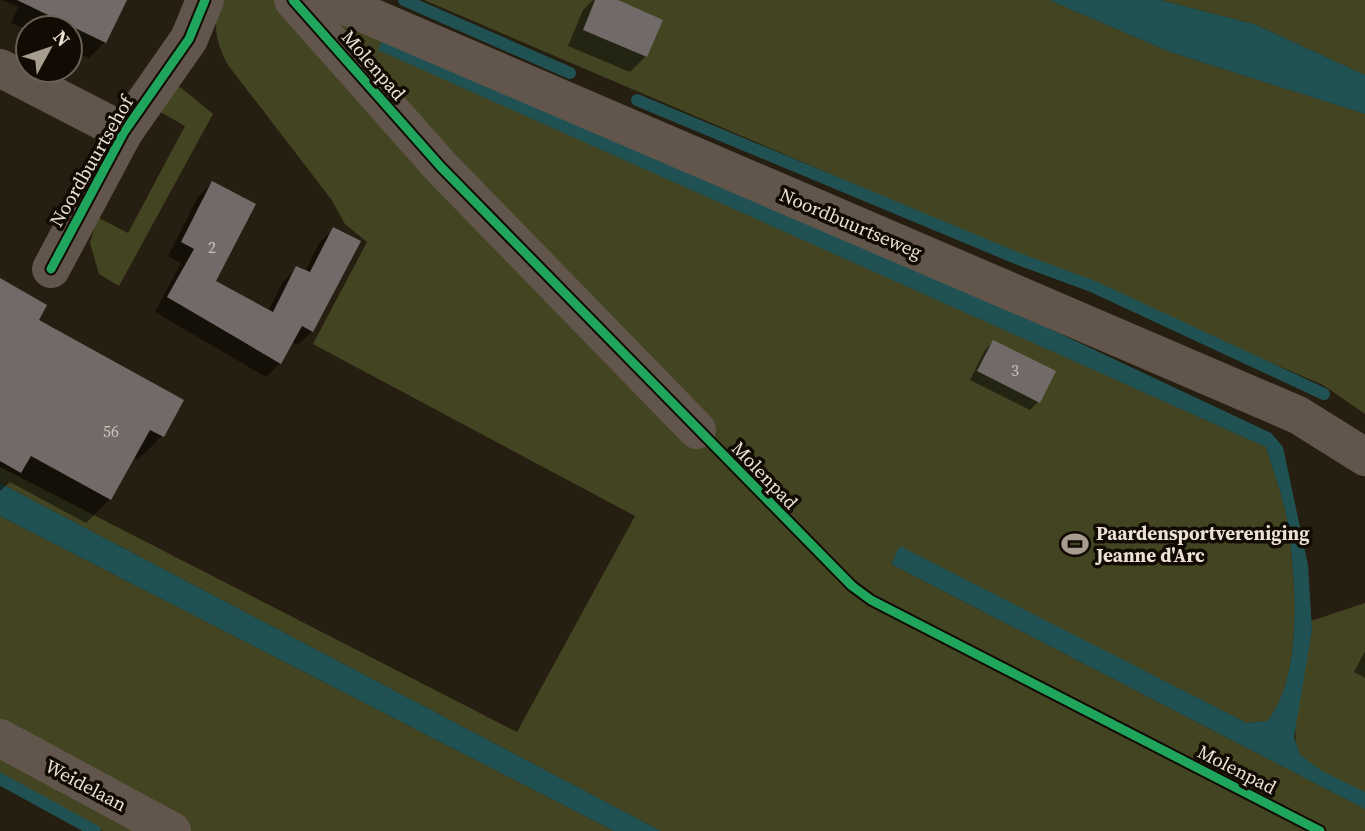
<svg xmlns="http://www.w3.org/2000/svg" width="1365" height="831" viewBox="0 0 1365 831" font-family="'Source Serif 4',serif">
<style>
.green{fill:#434522}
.water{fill:#215253}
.shadow{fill:#0007}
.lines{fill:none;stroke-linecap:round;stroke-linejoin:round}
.stream{stroke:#215253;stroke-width:12}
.building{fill:#726a69}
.minor{stroke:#62554b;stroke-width:38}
.cycleway-casing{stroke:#120b03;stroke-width:13}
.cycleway{stroke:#20a55d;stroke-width:9}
.labels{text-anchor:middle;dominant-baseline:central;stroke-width:7;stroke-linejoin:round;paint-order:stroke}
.number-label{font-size:16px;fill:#cec3b8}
.street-label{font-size:19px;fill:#ece1d3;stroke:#120b03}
.poi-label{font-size:19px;font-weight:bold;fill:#ece1d3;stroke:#120b03;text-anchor:start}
</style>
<rect width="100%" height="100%" fill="#261e10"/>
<!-- green -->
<g class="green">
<path d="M225,0H316L385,34L379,50L1266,447C1273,471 1283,496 1287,520C1296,575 1304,677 1267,721L1247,723L900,547L891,564L1365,809V831H661L0,483V467L517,732L635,516L313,344L367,242L345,224L331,199L228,65C217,46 209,18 225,0Z"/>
<polygon points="424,0 1049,0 1170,52 1365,114 1365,414 1323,385"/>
<polygon points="1160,0 1365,0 1365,75 1254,24"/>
<polygon points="180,87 213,114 119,286 99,274 90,243 97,217 128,233 185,126 155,109 164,93"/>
<polygon points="0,516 614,831 103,831 0,775"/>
<path d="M1365,603V792C1346,783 1311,773 1299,753C1287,732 1308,657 1312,630L1311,621Z"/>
</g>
<!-- water -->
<g class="water">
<polygon points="1049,0 1160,0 1254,24 1365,75 1365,114 1170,52"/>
<path d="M385,34L995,303L1271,433L1283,447L1308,565L1312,630L1294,737L1300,755L1322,771L1365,792V809L891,564L900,546L1247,723L1267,721C1304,677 1296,575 1287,520C1283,496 1273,471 1266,447L378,50Z"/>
<polygon points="0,483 661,831 614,831 0,516"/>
</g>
<!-- shadow -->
<g class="shadow">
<polygon points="2,0 124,0 105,42 89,58 70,50 70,28 28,30 11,23 18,7"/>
<polygon points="593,0 613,0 646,56 630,72 568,46 583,10"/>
<polygon points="212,183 213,282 268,311 283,282 297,268 305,272 319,243 333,229 312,331 298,345 292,342 280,363 266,377 155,312 181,263 168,256 198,197"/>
<polygon points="0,280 36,321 182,401 162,436 138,460 133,457 110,499 86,523 10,482 0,491"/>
<polygon points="993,342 1038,402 1030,410 970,380 985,350"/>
<polygon points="1365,651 1365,678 1354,672"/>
</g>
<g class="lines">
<!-- stream -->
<g class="stream">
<polyline points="404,0 570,73"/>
<polyline points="637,100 1016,258 1094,287 1324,394"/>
<polyline points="0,779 95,831"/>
</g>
</g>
<!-- building -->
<g class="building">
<polygon points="17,0 127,0 106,43"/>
<polygon points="595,0 618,0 663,20 647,57 583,30"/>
<polygon points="212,181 256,204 216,281 273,312 296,266 310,272 333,227 361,241 313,332 302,326 281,364 167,297 194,249 181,242"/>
<polygon points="0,278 47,305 39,320 184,400 164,437 150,430 111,500 31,456 21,473 0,461"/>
<polygon points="993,340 1056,371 1040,403 977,371"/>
</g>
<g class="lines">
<!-- minor -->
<g class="minor">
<polyline points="293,0 441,167 697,430"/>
<polyline points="332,0 1298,415 1365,457"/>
<polyline points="0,68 124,132"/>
<polyline points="51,269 124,132 189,39 205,0"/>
<polyline points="0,738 172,831"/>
</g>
<!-- cycleway casing -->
<g class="cycleway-casing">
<g id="cycleway">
<polyline points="293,0 441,167 852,586 871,600 1320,831"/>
<polyline points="51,269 124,132 189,39 205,0"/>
</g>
</g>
<!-- cycleway -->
<use href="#cycleway" class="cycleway"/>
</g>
<!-- icons -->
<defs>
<g id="stadium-bare" transform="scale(2.1)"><path d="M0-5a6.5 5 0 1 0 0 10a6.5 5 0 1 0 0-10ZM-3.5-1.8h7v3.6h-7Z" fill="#a79d8f" stroke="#120b03" stroke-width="2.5" paint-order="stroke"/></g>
</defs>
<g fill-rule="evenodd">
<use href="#stadium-bare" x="1075" y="544"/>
</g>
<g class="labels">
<!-- number labels -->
<g class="number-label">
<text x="212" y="247">2</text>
<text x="1015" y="370">3</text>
<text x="111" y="431">56</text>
</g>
<!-- street labels -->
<g class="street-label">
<text transform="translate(374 65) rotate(49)">Molenpad</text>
<text transform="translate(91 161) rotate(-60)">Noordbuurtsehof</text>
<text transform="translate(851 223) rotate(23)">Noordbuurtseweg</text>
<text transform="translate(765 475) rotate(46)">Molenpad</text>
<text transform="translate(1237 769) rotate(27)">Molenpad</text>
<text transform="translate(86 785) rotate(28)">Weidelaan</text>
</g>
<!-- poi labels -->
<g class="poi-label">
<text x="1096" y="533">Paardensportvereniging<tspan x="1096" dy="22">Jeanne d'Arc</tspan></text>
</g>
</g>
<!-- north arrow -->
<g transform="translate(49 49) rotate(50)"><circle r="33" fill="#120b03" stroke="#696156" stroke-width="2"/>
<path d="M0-5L12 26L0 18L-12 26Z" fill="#a79d8f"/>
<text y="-10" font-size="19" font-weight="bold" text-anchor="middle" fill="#ece1d3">N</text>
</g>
</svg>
